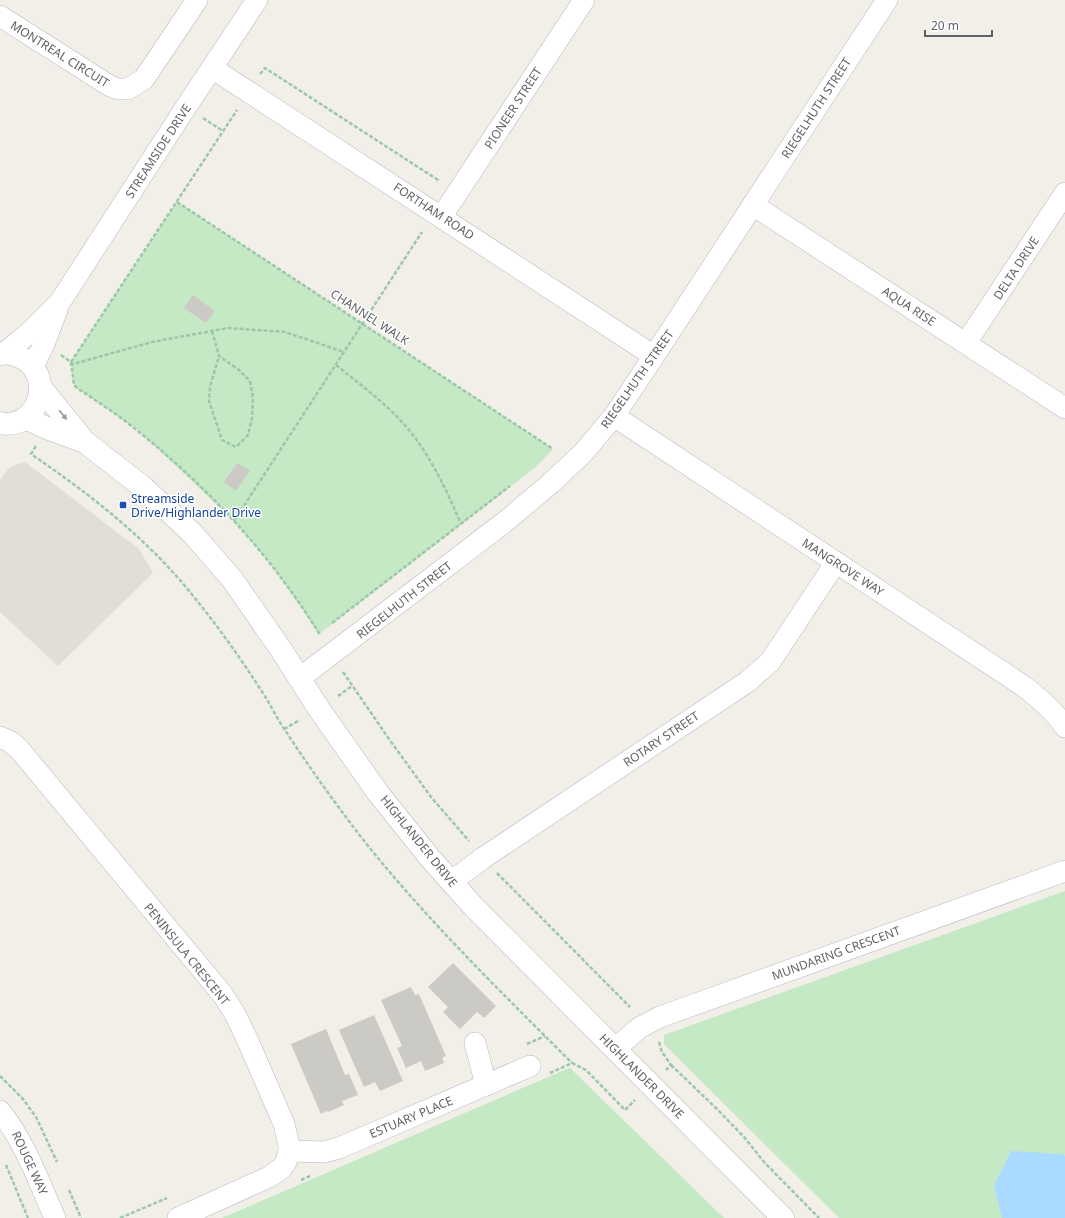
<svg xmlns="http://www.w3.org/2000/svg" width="1065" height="1218" viewBox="0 0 1065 1218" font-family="'Noto Sans',sans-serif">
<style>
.education{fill:#e1ded6}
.green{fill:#c5e8c5}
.water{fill:#aadaff}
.building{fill:#cccac5}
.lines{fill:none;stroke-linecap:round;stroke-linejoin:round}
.minor-casing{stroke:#b5b8bc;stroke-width:22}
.tertiary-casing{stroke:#b5b8bc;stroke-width:23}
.path{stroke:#9cc7a9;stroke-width:2.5;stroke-dasharray:4 2;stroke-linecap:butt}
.minor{stroke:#fff;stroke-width:21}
.tertiary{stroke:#fff;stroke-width:22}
.oneway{fill:#979a9d}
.transit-dot{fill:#1a4fb4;stroke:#fff;stroke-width:1.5}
.labels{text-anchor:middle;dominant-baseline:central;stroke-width:3;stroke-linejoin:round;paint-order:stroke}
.street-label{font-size:12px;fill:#5f6368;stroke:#fff}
.transit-label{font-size:12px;fill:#164399;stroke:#fff;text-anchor:start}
</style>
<rect width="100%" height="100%" fill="#f1efe8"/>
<!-- education -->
<polygon class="education" points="25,462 139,549 153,573 58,666 0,612 0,480 10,467"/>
<!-- green -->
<g class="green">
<polygon points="177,202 553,449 536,467 319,634 272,565 234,521 138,430 77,388 74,385 71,362"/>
<polygon points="1065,891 1065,1218 839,1218 664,1044 664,1035"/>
<polygon points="570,1068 724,1218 222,1218 569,1068"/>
</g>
<!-- water -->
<polygon class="water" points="1011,1151 1061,1154 1065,1156 1065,1218 1002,1218 994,1186"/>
<!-- building -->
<g class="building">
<polygon points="193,295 215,311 206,323 184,308"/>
<polygon points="237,463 250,471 236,491 224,482"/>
<polygon points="453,963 496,1006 484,1018 477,1012 460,1029 443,1012 448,1007 428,987"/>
<polygon points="411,987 415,995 419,994 446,1056 442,1058 444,1063 425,1071 421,1061 406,1068 397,1048 402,1046 381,1000"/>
<polygon points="374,1015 403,1081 380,1091 375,1082 364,1087 339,1030"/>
<polygon points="326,1029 345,1075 349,1074 358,1095 342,1101 344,1105 328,1112 326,1111 321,1114 291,1044"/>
</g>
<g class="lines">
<!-- minor casing -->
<g class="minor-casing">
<g id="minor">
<polyline points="0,16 110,86 118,89 128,89 144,79 197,0"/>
<polyline points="212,68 654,356"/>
<polyline points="753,205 1065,408"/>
<polyline points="442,216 584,0"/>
<polyline points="966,343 1065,193"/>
<polyline points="3,354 28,334 60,302 186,107 257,0"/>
<polyline points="33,367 44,344 57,310"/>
<path d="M614,416L1022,685C1038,697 1054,710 1065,727"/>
<polyline points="300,678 506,521 551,483 583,453 614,416 654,356 887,0"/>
<polyline points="0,737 11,742 19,749 223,995 235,1014 247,1039 284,1124 289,1145 289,1151 286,1162 282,1168 269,1177 178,1218"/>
<polyline points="451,882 483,858 747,682 770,662 836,562"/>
<polyline points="475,1043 486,1085"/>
<polyline points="615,1049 639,1028 660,1017 1065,871"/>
<path d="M0,1111C25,1142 39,1182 55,1218"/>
<polyline points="289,1151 324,1152 339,1148 530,1066"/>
</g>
</g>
<!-- tertiary casing -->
<g class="tertiary-casing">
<g id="tertiary">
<path d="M0,354C6,353 13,354 18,356C57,372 40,431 0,423"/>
<polyline points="41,388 85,442 144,488 192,533 232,579 280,648 319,709 378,793 430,858 473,906 783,1218"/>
<polyline points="25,418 49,429 85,442"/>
</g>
</g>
<!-- path -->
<g class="path">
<polyline points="260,74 265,68 438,180 437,182"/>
<polyline points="203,118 223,131"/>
<polyline points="177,202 553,449"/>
<polyline points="212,331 219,356 239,370 250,381 253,398 252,418 248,435 236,447 222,440 209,401 210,387 219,356"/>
<path d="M61,355L71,362L74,385L77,388C98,402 120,416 139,432C210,489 273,558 320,635"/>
<polyline points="71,362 237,110"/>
<polyline points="70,365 152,342 228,328 285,332 344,352"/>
<path d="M336,365C359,384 383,401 403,423C429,452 446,489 461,524"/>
<path d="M36,446L31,454C91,495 149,540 194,597C220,629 244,663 266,698C272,708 278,720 285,730C309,767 335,803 361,837C425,918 499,990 572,1063"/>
<polyline points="234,521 422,232"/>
<polyline points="332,623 510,486"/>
<polyline points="343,672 389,739 431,797 469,841"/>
<polyline points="338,696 352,686"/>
<polyline points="284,729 300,720"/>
<polyline points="497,873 630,1007"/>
<polyline points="659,1042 662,1052 671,1065 666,1070"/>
<polyline points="527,1044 545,1036"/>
<polyline points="671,1065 718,1110 744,1137 764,1162 819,1218"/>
<polyline points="550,1073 572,1063 586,1070 625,1110 635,1100"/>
<polyline points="0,1076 23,1099 36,1117 57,1162"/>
<polyline points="6,1165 28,1218"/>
<polyline points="301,1180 312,1175"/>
<polyline points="69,1190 81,1218"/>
<polyline points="120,1218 167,1198"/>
</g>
<!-- minor -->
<use href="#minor" class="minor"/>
<!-- tertiary -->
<use href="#tertiary" class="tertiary"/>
</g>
<!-- one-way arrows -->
<defs><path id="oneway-solid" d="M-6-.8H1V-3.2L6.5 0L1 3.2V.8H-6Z"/></defs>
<use class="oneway" href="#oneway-solid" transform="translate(63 415) rotate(51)"/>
<!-- markers -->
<rect class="transit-dot" x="119" y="501" width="8" height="8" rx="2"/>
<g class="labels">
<!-- street labels -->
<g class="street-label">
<text transform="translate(60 54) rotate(32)">MONTREAL CIRCUIT</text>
<text transform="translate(513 108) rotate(-57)">PIONEER STREET</text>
<text transform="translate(816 108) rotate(-57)">RIEGELHUTH STREET</text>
<text transform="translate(158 151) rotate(-57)">STREAMSIDE DRIVE</text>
<text transform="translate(434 211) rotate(33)">FORTHAM ROAD</text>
<text transform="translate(1016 268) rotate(-57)">DELTA DRIVE</text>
<text transform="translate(909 306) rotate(33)">AQUA RISE</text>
<text transform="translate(370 317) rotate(33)">CHANNEL WALK</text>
<text transform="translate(637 379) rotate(-55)">RIEGELHUTH STREET</text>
<text transform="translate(843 567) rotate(33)">MANGROVE WAY</text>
<text transform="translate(404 600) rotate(-38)">RIEGELHUTH STREET</text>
<text transform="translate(661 739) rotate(-34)">ROTARY STREET</text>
<text transform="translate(419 841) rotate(51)">HIGHLANDER DRIVE</text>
<text transform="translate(836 953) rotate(-20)">MUNDARING CRESCENT</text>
<text transform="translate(187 954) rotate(51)">PENINSULA CRESCENT</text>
<text transform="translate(642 1076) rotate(45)">HIGHLANDER DRIVE</text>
<text transform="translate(411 1117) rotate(-23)">ESTUARY PLACE</text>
<text transform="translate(30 1163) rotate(65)">ROUGE WAY</text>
</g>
<!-- transit labels -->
<g class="transit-label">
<text x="131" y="498">Streamside<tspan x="131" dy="14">Drive/Highlander Drive</tspan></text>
</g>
</g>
<!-- scale -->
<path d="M925 30v6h67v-6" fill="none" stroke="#5f6368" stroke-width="2"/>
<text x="931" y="30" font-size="12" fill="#5f6368" stroke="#ffffff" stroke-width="3" paint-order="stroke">20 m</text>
</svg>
